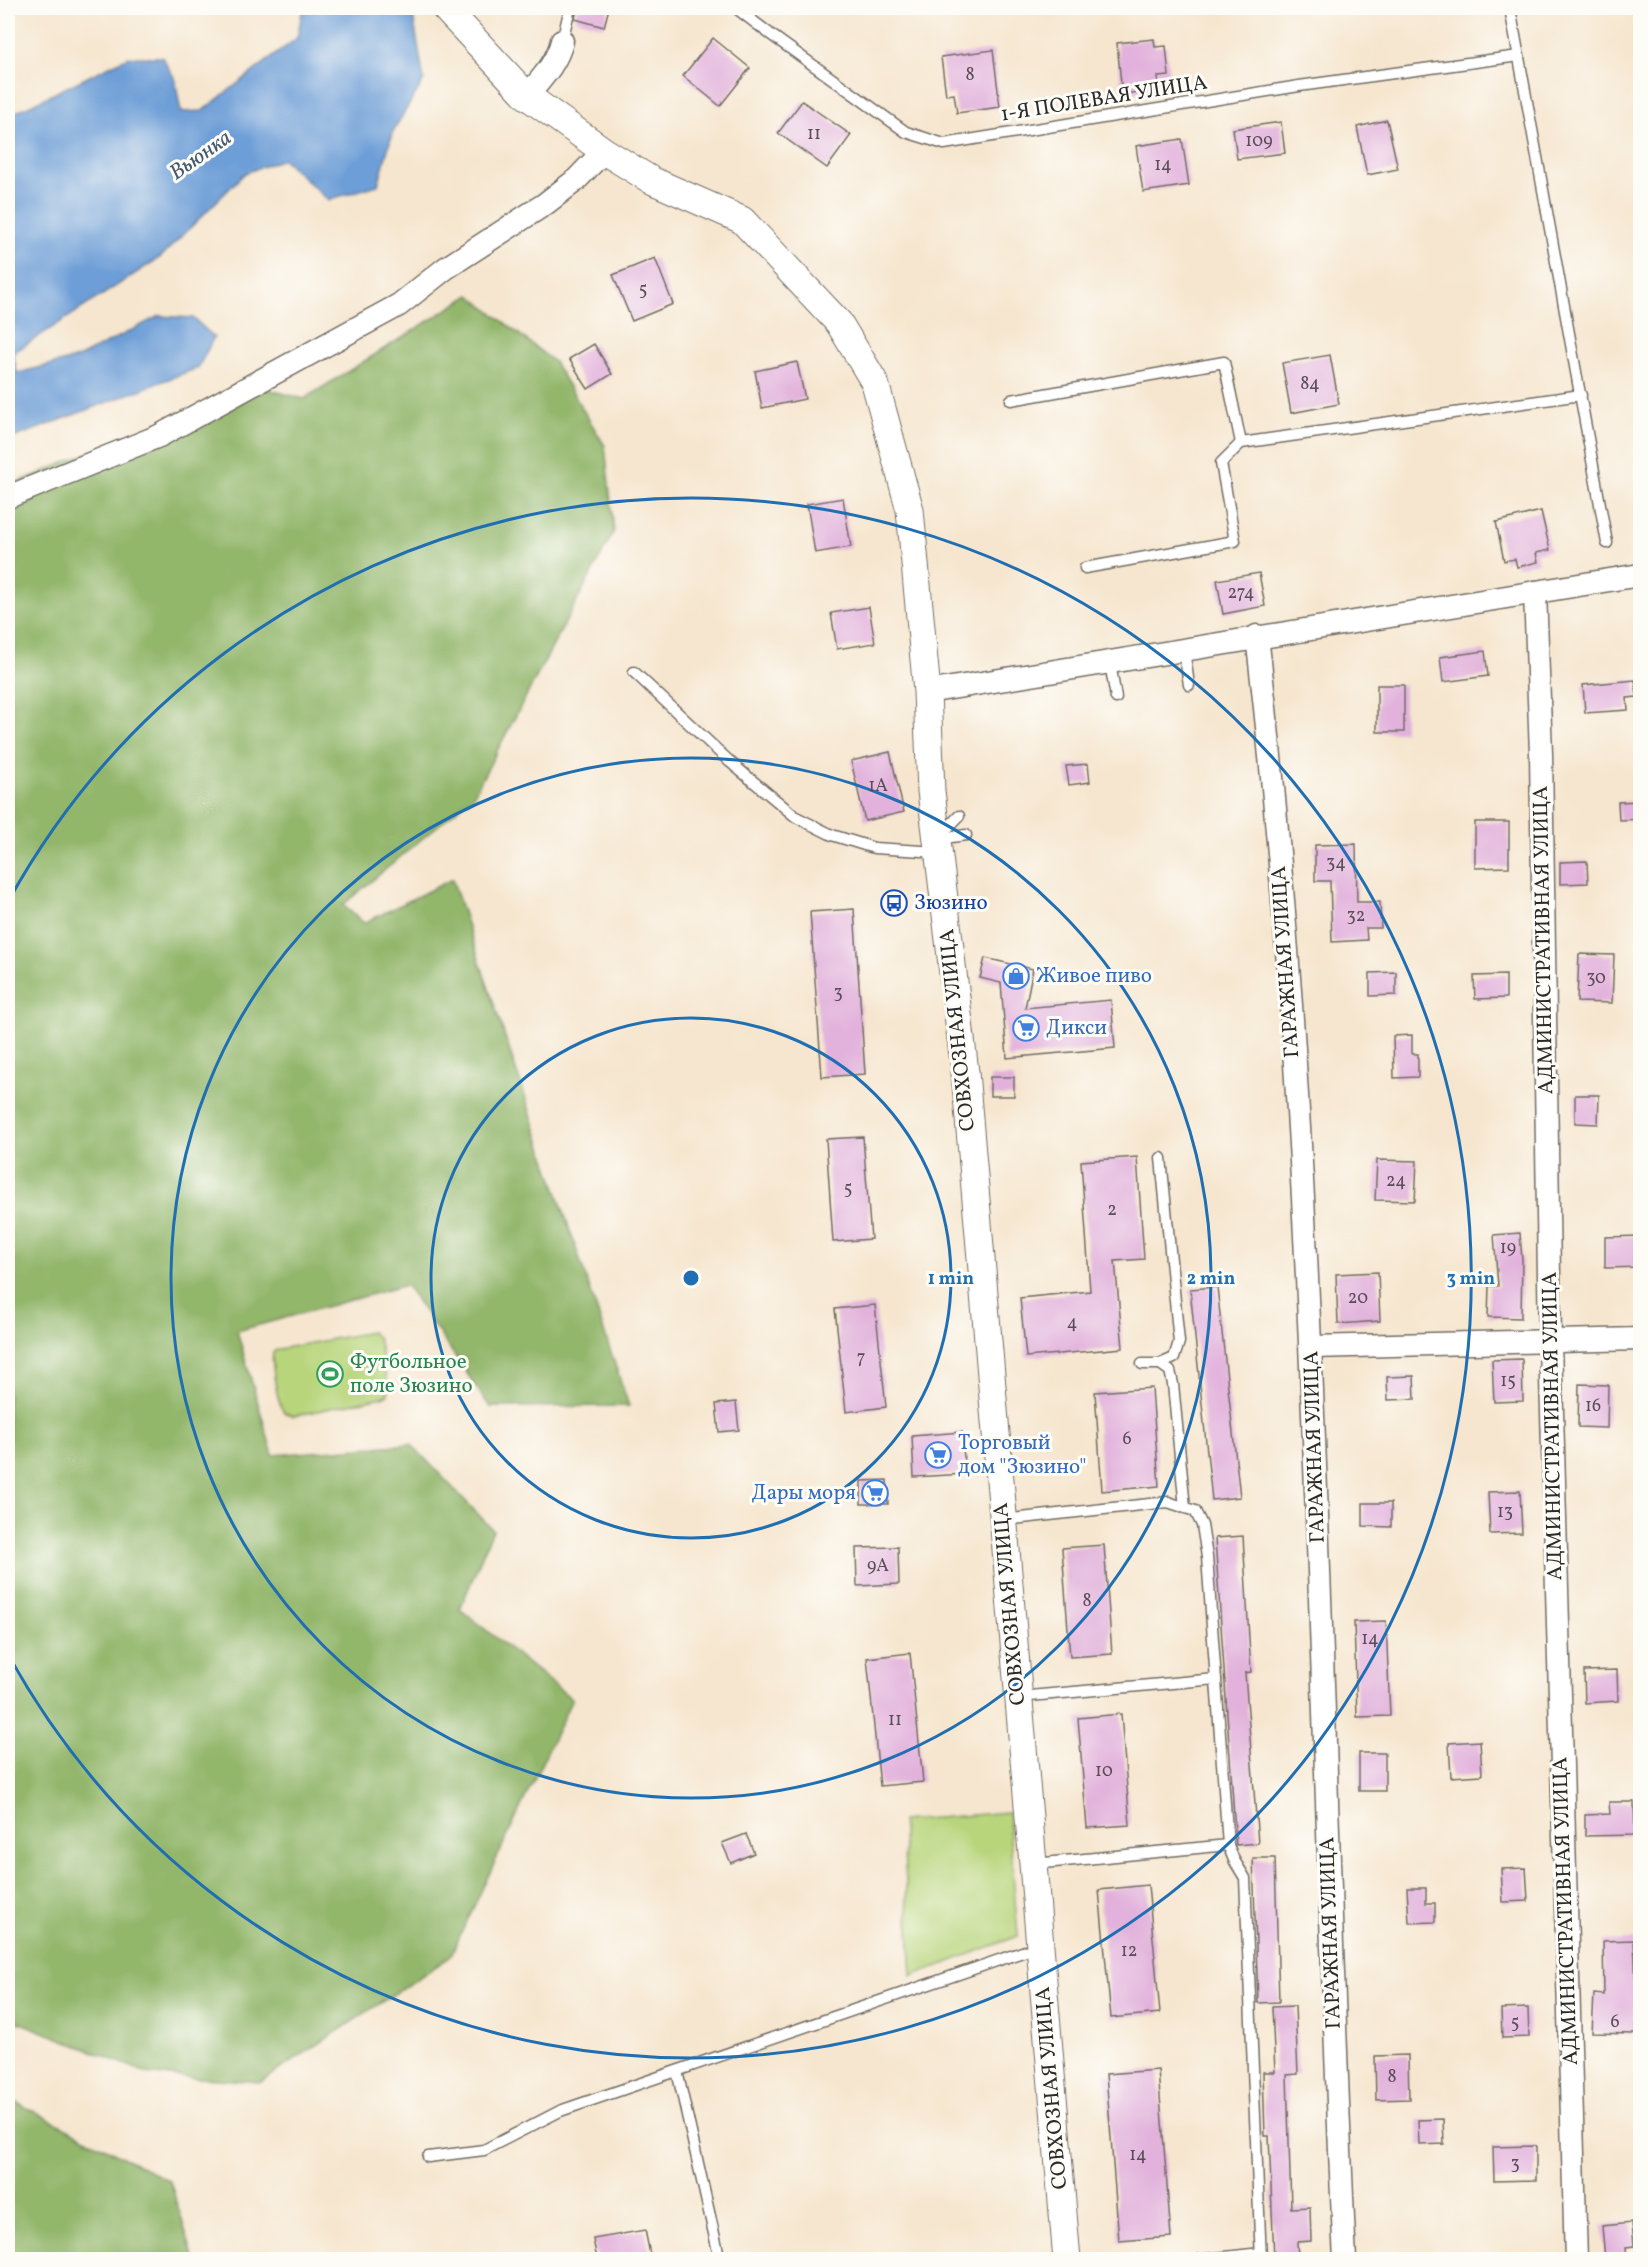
<svg xmlns="http://www.w3.org/2000/svg" width="1648" height="2267" viewBox="0 0 1648 2267" font-family="Vollkorn,serif">
<style>
.green{fill:#b8d57b;stroke:#728053;stroke-width:1.5}
.forest{fill:#92b66b;stroke:#5e704b;stroke-width:1.5}
.water{fill:#6d9ed7;stroke:#4c6481;stroke-width:1.5}
.building{fill:#e2b2dc}
.lines{fill:none;stroke-linecap:round;stroke-linejoin:round}
.service-casing{stroke:#726c64;stroke-width:13}
.minor-casing{stroke:#726c64;stroke-width:25}
.tertiary-casing{stroke:#726c64;stroke-width:29}
.service{stroke:#fff;stroke-width:10}
.minor{stroke:#fff;stroke-width:22}
.tertiary{stroke:#fff;stroke-width:27}
.ring{fill:none;stroke:#1f6fb2;stroke-width:3}
.labels{text-anchor:middle;dominant-baseline:central;stroke-width:6;stroke-linejoin:round;paint-order:stroke}
.number-label{font-size:18px;fill:#594d57}
.street-label{font-size:21px;fill:#2b2b2b;stroke:#fdfcf7}
.transit-label{font-size:21px;fill:#164399;stroke:#fdfcf7;text-anchor:start}
.shop-label{font-size:21px;fill:#366cbe;stroke:#fdfcf7;text-anchor:start}
.leisure-label{font-size:21px;fill:#27864d;stroke:#fdfcf7;text-anchor:start}
.water-label{font-size:22px;font-style:italic;fill:#455970;stroke:#fdfcf7}
.centre{fill:#1f6fb2;stroke:#fdfcf7;stroke-width:3}
.ring-label{font-size:18px;text-anchor:middle;font-weight:bold;fill:#1f6fb2;stroke:#fdfcf7;stroke-width:6;stroke-linejoin:round;paint-order:stroke}
</style>
<rect width="100%" height="100%" fill="#fdfcf7"/>
<filter id="ink" filterUnits="userSpaceOnUse"><feTurbulence type="fractalNoise" baseFrequency=".0167" numOctaves="2"/><feDisplacementMap in="SourceGraphic" scale="12" xChannelSelector="R" yChannelSelector="G"/><feConvolveMatrix kernelMatrix="1 2 1 2 8 2 1 2 1" color-interpolation-filters="sRGB"/></filter>
<filter id="wash" filterUnits="userSpaceOnUse"><feTurbulence type="fractalNoise" baseFrequency=".008" numOctaves="4" result="noise"/><feDisplacementMap in="SourceGraphic" scale="24" xChannelSelector="R" yChannelSelector="G"/><feGaussianBlur stdDeviation="1.35" result="paint"/><feColorMatrix in="noise" values="0 0 0 0 0 0 0 0 0 0 0 0 0 0 0 0 0 1.4 0 .05"/><feComposite in="paint" operator="in"/></filter>
<g filter="url(#wash)">
<rect width="100%" height="100%" fill="#f6e6cf"/>
<!-- green -->
<g class="green">
<path d="M371,1332L378,1338L388,1386V1394L382,1397L294,1416C293,1416 286,1413 285,1413C277,1405 271,1363 273,1352L279,1349Z"/>
<polygon points="1008,1812 1018,1936 912,1976 902,1821"/>
</g>
<!-- forest -->
<g class="forest">
<polygon points="470,295 554,362 605,446 614,531 473,796 343,905 364,923 452,879 629,1406 490,1407 406,1285 237,1331 273,1455 411,1444 493,1530 460,1609 572,1699 450,1957 261,2082 152,2075 8,2018 8,486 253,385 304,399"/>
<polygon points="8,2098 170,2181 194,2259 8,2259"/>
</g>
<!-- water -->
<polygon class="water" points="303,8 408,8 413,15 424,80 393,131 378,185 328,200 283,159 245,173 161,257 13,353 17,373 78,358 159,316 193,318 214,337 198,368 8,440 8,116 128,57 162,57 175,79 181,112 202,111 297,38"/>
<g id="blocks">
<!-- building -->
<g class="building">
<polygon points="577,8 609,8 604,27 575,19"/>
<polygon points="713,38 750,68 720,106 683,76"/>
<polygon points="1154,39 1155,47 1166,46 1169,76 1158,77 1159,90 1122,94 1117,43"/>
<polygon points="993,50 1000,107 957,113 954,94 946,95 941,57"/>
<polygon points="802,101 851,135 827,168 778,133"/>
<polygon points="1387,120 1398,169 1367,175 1357,127"/>
<polygon points="1281,122 1285,153 1237,159 1233,129"/>
<polygon points="1182,139 1189,185 1143,192 1136,146"/>
<polygon points="655,258 673,304 632,321 613,275"/>
<polygon points="594,344 612,374 588,389 569,359"/>
<polygon points="1330,355 1339,404 1291,413 1282,363"/>
<polygon points="797,362 805,399 762,408 755,371"/>
<polygon points="843,498 851,547 815,553 807,504"/>
<polygon points="1541,511 1550,550 1536,553 1538,562 1517,567 1515,559 1504,561 1496,522"/>
<polygon points="1259,573 1265,606 1223,614 1217,580"/>
<polygon points="869,607 875,643 837,649 831,613"/>
<polygon points="1485,651 1488,676 1443,682 1440,657"/>
<polygon points="1635,680 1637,697 1627,698 1628,710 1585,713 1583,685"/>
<rect x="1377" y="685" width="27" height="47"/>
<polygon points="890,752 904,812 865,821 851,761"/>
<polygon points="1088,764 1090,782 1069,785 1066,766"/>
<polygon points="1641,801 1641,819 1619,820 1618,802"/>
<polygon points="1475,822 1509,822 1509,867 1475,868"/>
<polygon points="1356,844 1357,902 1380,902 1381,928 1366,928 1367,940 1332,942 1330,881 1315,881 1315,845"/>
<polygon points="1587,861 1588,883 1560,884 1560,862"/>
<polygon points="854,909 865,1074 822,1077 810,912"/>
<polygon points="1579,954 1614,955 1612,1003 1577,1002"/>
<polygon points="985,958 1033,969 1025,1008 1111,1000 1115,1048 1007,1058 1001,983 980,978"/>
<polygon points="1396,972 1396,995 1370,996 1370,973"/>
<polygon points="1506,975 1506,998 1475,999 1474,976"/>
<polygon points="1412,1035 1412,1054 1418,1054 1418,1077 1394,1078 1393,1036"/>
<rect x="990" y="1077" width="24" height="19"/>
<polygon points="1575,1095 1599,1095 1598,1124 1575,1123"/>
<polygon points="863,1137 871,1239 833,1242 826,1139"/>
<polygon points="1137,1157 1144,1259 1115,1261 1123,1348 1026,1357 1020,1298 1090,1291 1081,1161"/>
<polygon points="1377,1160 1417,1161 1415,1201 1375,1200"/>
<polygon points="1520,1233 1522,1260 1521,1318 1488,1317 1489,1286 1498,1286 1494,1235"/>
<polygon points="1641,1236 1641,1267 1605,1268 1605,1237"/>
<polygon points="1378,1272 1380,1321 1338,1324 1336,1274"/>
<polygon points="1217,1287 1240,1497 1212,1500 1190,1289"/>
<polygon points="875,1305 886,1407 846,1412 835,1309"/>
<polygon points="1522,1359 1523,1401 1494,1402 1492,1360"/>
<polygon points="1414,1376 1415,1399 1388,1400 1387,1377"/>
<polygon points="1579,1384 1608,1385 1607,1428 1578,1427"/>
<polygon points="1152,1388 1159,1486 1102,1491 1095,1392"/>
<polygon points="736,1402 739,1430 719,1432 716,1404"/>
<polygon points="962,1432 965,1474 914,1477 912,1436"/>
<polygon points="887,1480 888,1504 861,1504 861,1481"/>
<polygon points="1520,1491 1522,1533 1490,1534 1488,1492"/>
<polygon points="1363,1503 1391,1503 1391,1527 1363,1526"/>
<polygon points="1243,1536 1251,1672 1245,1673 1258,1843 1236,1845 1215,1538"/>
<polygon points="1104,1545 1112,1654 1070,1657 1062,1548"/>
<polygon points="898,1547 899,1584 857,1586 856,1548"/>
<polygon points="1386,1621 1390,1716 1357,1717 1354,1622"/>
<polygon points="910,1653 923,1782 880,1786 867,1658"/>
<polygon points="1617,1670 1618,1701 1585,1703 1584,1671"/>
<polygon points="1121,1714 1130,1825 1087,1828 1078,1718"/>
<polygon points="1480,1741 1482,1775 1451,1777 1449,1743"/>
<rect x="1359" y="1753" width="26" height="38"/>
<polygon points="1609,1802 1634,1802 1635,1835 1585,1836 1585,1815 1610,1814"/>
<polygon points="746,1834 754,1853 731,1863 722,1843"/>
<polygon points="1253,1858 1275,1858 1279,2002 1258,2003"/>
<polygon points="1526,1868 1528,1901 1503,1902 1501,1869"/>
<polygon points="1148,1885 1160,2013 1111,2018 1099,1890"/>
<polygon points="1407,1888 1426,1888 1426,1903 1435,1903 1435,1922 1409,1923"/>
<polygon points="1634,1940 1636,1988 1641,1989 1641,2011 1637,2010 1636,2034 1592,2033 1594,1994 1604,1995 1603,1941"/>
<polygon points="1295,2006 1298,2074 1287,2075 1291,2208 1310,2207 1311,2241 1297,2242 1298,2259 1274,2259 1269,2136 1265,2136 1263,2072 1275,2072 1272,2007"/>
<polygon points="1528,2008 1529,2037 1502,2038 1501,2009"/>
<polygon points="1408,2055 1409,2099 1376,2100 1375,2056"/>
<polygon points="1158,2070 1171,2237 1119,2241 1106,2074"/>
<polygon points="1443,2119 1444,2144 1419,2145 1418,2120"/>
<polygon points="1536,2146 1536,2180 1494,2181 1493,2147"/>
<polygon points="1632,2223 1634,2246 1626,2247 1627,2259 1605,2259 1602,2226"/>
<polygon points="645,2230 651,2259 597,2259 593,2239"/>
</g>
</g>
</g>
<g filter="url(#ink)">
<use href="#blocks" fill-opacity="0" stroke="#726c64" stroke-width="1.5"/>
<g class="lines">
<!-- service casing -->
<g class="service-casing">
<g id="service">
<polyline points="736,8 770,34 906,132 944,144 1299,86 1519,56"/>
<polyline points="1510,8 1607,543"/>
<polyline points="562,41 570,8"/>
<polyline points="1011,400 1224,362 1241,443 1581,395"/>
<polyline points="1085,568 1235,541 1221,463 1241,443"/>
<polyline points="1184,650 1189,685"/>
<polyline points="1110,663 1116,698"/>
<polyline points="634,672 730,762 796,817 832,835 874,848 938,852"/>
<polyline points="939,837 959,816"/>
<polyline points="937,839 966,835"/>
<polyline points="1142,1364 1160,1364 1174,1358 1179,1342 1161,1158"/>
<polyline points="1160,1364 1170,1371 1173,1384 1185,1508"/>
<polyline points="1003,1520 1168,1502 1195,1511 1202,1525 1207,1557 1228,1845 1234,1860 1245,1878 1261,2260"/>
<polyline points="1019,1697 1216,1679"/>
<polyline points="1034,1864 1228,1845"/>
<polyline points="677,2071 720,2260"/>
<polyline points="428,2157 484,2150 560,2111 1040,1946"/>
<polyline points="1198,2260 1261,2253"/>
</g>
</g>
<!-- minor casing -->
<g class="minor-casing">
<g id="minor">
<path d="M527,96C541,79 557,63 562,41"/>
<polyline points="8,497 159,436 399,305 446,268 545,204 576,180 604,151"/>
<polyline points="1535,592 1541,754 1550,1342 1576,2260"/>
<path d="M1257,636C1320,1175 1318,1718 1345,2260"/>
<polyline points="927,692 1640,575"/>
<polyline points="1312,1347 1640,1339"/>
</g>
</g>
<!-- tertiary casing -->
<g class="tertiary-casing">
<polyline id="tertiary" points="445,8 527,96 604,151 651,180 742,220 839,323 875,383 910,510 927,692 931,791 965,1072 1067,2260"/>
</g>
<!-- service -->
<use href="#service" class="service"/>
<!-- minor -->
<use href="#minor" class="minor"/>
<!-- tertiary -->
<use href="#tertiary" class="tertiary"/>
</g>
</g>
<!-- distance rings -->
<g class="ring">
<circle cx="691" cy="1278" r="260"/>
<circle cx="691" cy="1278" r="520"/>
<path d="M9 900A780 780 0 1 1 9 1656"/>
</g>
<!-- icons -->
<defs>
<g id="bus-ring" transform="scale(1.35)"><circle r="9.5" fill="#fdfcf7" stroke="#1a4fb4" stroke-width="1.5"/><path d="M-5-6H5V4H4V6H2V4H-2V6H-4V4H-5ZM-3.5-4V0h7V-4ZM-3.5 1.2v1.5H-2V1.2ZM2 1.2v1.5H3.5V1.2Z" fill="#1a4fb4"/></g>
<g id="shop-ring" transform="scale(1.35)"><circle r="9.5" fill="#fdfcf7" stroke="#3f7fe0" stroke-width="1.5"/><path d="M-5-2.5h2.3a2.7 3.5 0 0 1 5.4 0H5L5.5 6h-11ZM-1.5-2.5h3a1.5 2.3 0 0 0-3 0Z" fill="#3f7fe0"/></g>
<g id="supermarket-ring" transform="scale(1.35)"><circle r="9.5" fill="#fdfcf7" stroke="#3f7fe0" stroke-width="1.5"/><path d="M-6-5.5h2.5l.6 2H6L4.5 2H-2.5L-4.4-4H-6ZM-1.5 3.2a1.3 1.3 0 1 0 .1 0ZM3 3.2a1.3 1.3 0 1 0 .1 0Z" fill="#3f7fe0"/></g>
<g id="stadium-ring" transform="scale(1.35)"><circle r="9.5" fill="#fdfcf7" stroke="#2e9e5b" stroke-width="1.5"/><path d="M0-5a6.5 5 0 1 0 0 10a6.5 5 0 1 0 0-10ZM-3.5-1.8h7v3.6h-7Z" fill="#2e9e5b"/></g>
</defs>
<g fill-rule="evenodd">
<use href="#bus-ring" x="894" y="903"/>
<use href="#shop-ring" x="1016" y="976"/>
<use href="#supermarket-ring" x="1026" y="1028"/>
<use href="#stadium-ring" x="330" y="1374"/>
<use href="#supermarket-ring" x="938" y="1455"/>
<use href="#supermarket-ring" x="875" y="1493"/>
</g>
<g class="labels">
<!-- number labels -->
<g class="number-label">
<text x="970" y="75">8</text>
<text x="814" y="134">11</text>
<text x="1259" y="141">109</text>
<text x="1163" y="165">14</text>
<text x="643" y="290">5</text>
<text x="1310" y="384">84</text>
<text x="1241" y="593">274</text>
<text x="878" y="786">1А</text>
<text x="1336" y="863">34</text>
<text x="1356" y="916">32</text>
<text x="1596" y="978">30</text>
<text x="838" y="993">3</text>
<text x="1396" y="1181">24</text>
<text x="848" y="1189">5</text>
<text x="1112" y="1210">2</text>
<text x="1508" y="1248">19</text>
<text x="1358" y="1298">20</text>
<text x="1072" y="1323">4</text>
<text x="861" y="1358">7</text>
<text x="1508" y="1381">15</text>
<text x="1593" y="1406">16</text>
<text x="1127" y="1439">6</text>
<text x="1505" y="1512">13</text>
<text x="878" y="1566">9А</text>
<text x="1087" y="1601">8</text>
<text x="1370" y="1639">14</text>
<text x="895" y="1720">11</text>
<text x="1104" y="1771">10</text>
<text x="1129" y="1951">12</text>
<text x="1615" y="2022">6</text>
<text x="1515" y="2023">5</text>
<text x="1392" y="2077">8</text>
<text x="1138" y="2155">14</text>
<text x="1515" y="2164">3</text>
</g>
<!-- street labels -->
<g class="street-label">
<text transform="translate(1104 99) rotate(-9)">1-Я ПОЛЕВАЯ УЛИЦА</text>
<text transform="translate(1544 940) rotate(-91)">АДМИНИСТРАТИВНАЯ УЛИЦА</text>
<text transform="translate(1286 962) rotate(-94)">ГАРАЖНАЯ УЛИЦА</text>
<text transform="translate(958 1030) rotate(-96)">СОВХОЗНАЯ УЛИЦА</text>
<text transform="translate(1553 1426) rotate(-91)">АДМИНИСТРАТИВНАЯ УЛИЦА</text>
<text transform="translate(1315 1447) rotate(-92)">ГАРАЖНАЯ УЛИЦА</text>
<text transform="translate(1010 1604) rotate(-95)">СОВХОЗНАЯ УЛИЦА</text>
<text transform="translate(1566 1911) rotate(-92)">АДМИНИСТРАТИВНАЯ УЛИЦА</text>
<text transform="translate(1331 1933) rotate(-92)">ГАРАЖНАЯ УЛИЦА</text>
<text transform="translate(1052 2088) rotate(-95)">СОВХОЗНАЯ УЛИЦА</text>
</g>
<!-- transit labels -->
<g class="transit-label">
<text x="914" y="903">Зюзино</text>
</g>
<!-- shop labels -->
<g class="shop-label">
<text x="1036" y="976">Живое пиво</text>
<text x="1046" y="1028">Дикси</text>
<text x="958" y="1443">Торговый<tspan x="958" dy="24">дом "Зюзино"</tspan></text>
<text x="856" y="1493" text-anchor="end">Дары моря</text>
</g>
<!-- leisure labels -->
<g class="leisure-label">
<text x="350" y="1362">Футбольное<tspan x="350" dy="24">поле Зюзино</tspan></text>
</g>
<!-- water labels -->
<g class="water-label">
<text transform="translate(201 156) rotate(-35)">Вьюнка</text>
</g>
</g>
<circle cx="691" cy="1278" r="9" class="centre"/>
<g class="ring-label">
<text x="951" y="1284">1 min</text>
<text x="1211" y="1284">2 min</text>
<text x="1471" y="1284">3 min</text>
</g>
<!-- margin -->
<rect width="1648" height="2267" fill="none" stroke="#fdfcf7" stroke-width="30"/>
</svg>
